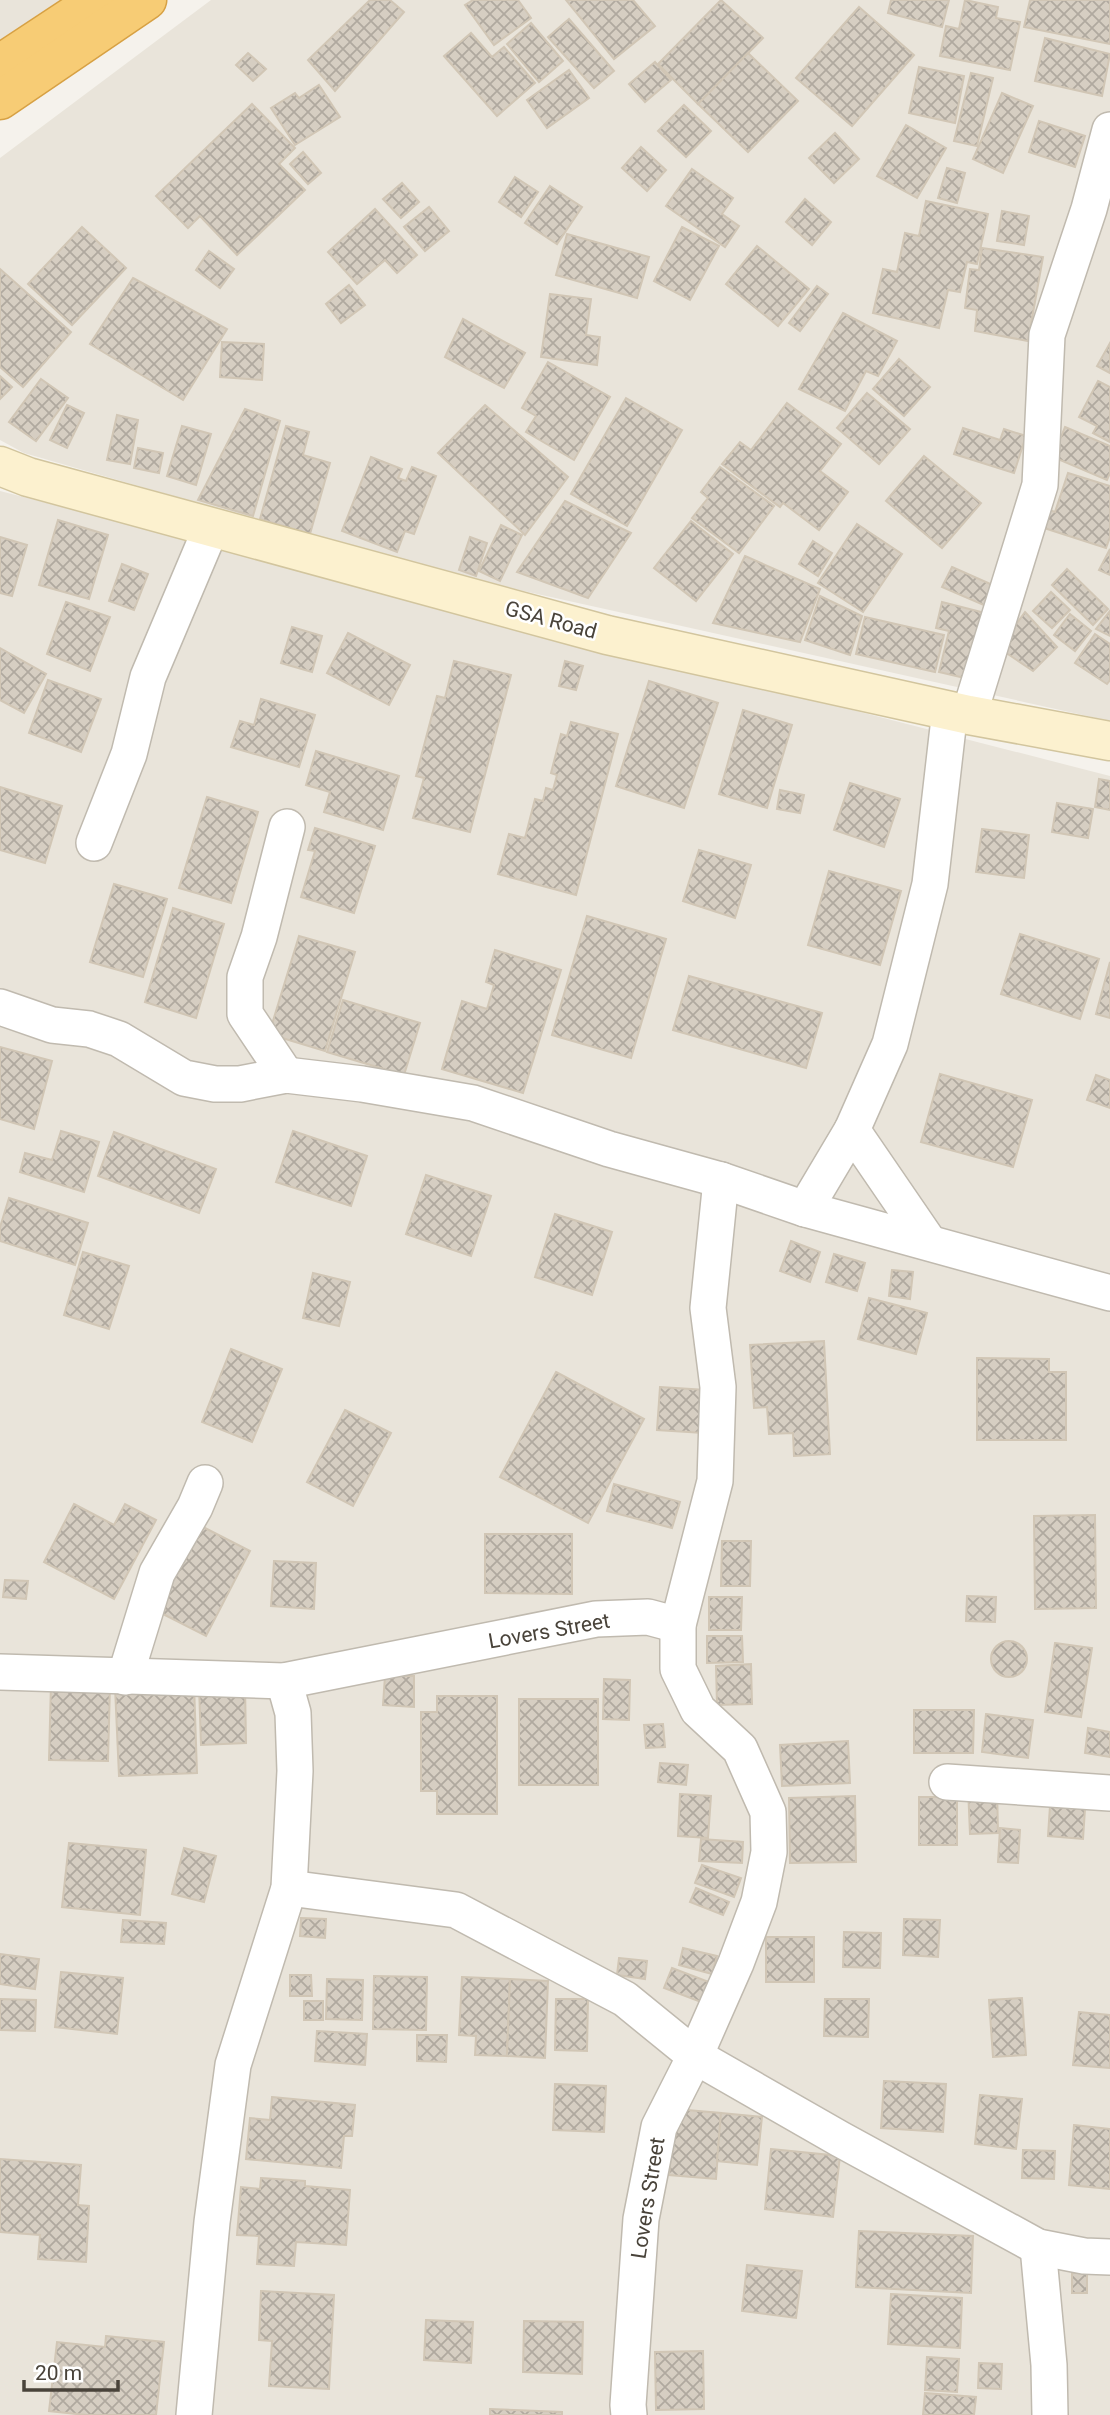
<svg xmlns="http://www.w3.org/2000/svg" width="1110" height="2415" viewBox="0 0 1110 2415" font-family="Roboto,sans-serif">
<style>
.residential{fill:#e9e4da}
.building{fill:url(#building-cross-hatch);stroke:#d1c6b5;stroke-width:2}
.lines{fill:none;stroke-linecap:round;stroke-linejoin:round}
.street-casing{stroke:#c0baaf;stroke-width:38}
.secondary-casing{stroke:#d2c59e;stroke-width:41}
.highway-casing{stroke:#d7a144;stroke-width:41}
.street{stroke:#fff;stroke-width:35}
.secondary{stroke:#fcf1cf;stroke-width:38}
.highway{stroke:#f7cc75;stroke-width:38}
.labels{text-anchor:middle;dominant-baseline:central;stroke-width:5;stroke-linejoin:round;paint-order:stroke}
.street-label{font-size:21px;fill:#49433a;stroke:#fff}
</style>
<defs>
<pattern id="building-cross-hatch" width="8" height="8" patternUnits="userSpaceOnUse" patternTransform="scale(1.75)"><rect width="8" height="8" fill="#d6cec2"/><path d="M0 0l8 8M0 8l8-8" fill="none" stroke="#b0a99f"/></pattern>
</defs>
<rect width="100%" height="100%" fill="#f5f2ec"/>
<!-- residential -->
<g class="residential">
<polygon points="0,0 61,0 0,41"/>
<polygon points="211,0 1110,0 1110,721 434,571 24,453 0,440 0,158"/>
<polygon points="0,491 1110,776 1110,2415 0,2415"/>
</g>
<!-- building -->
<g class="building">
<polygon points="370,0 390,0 404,12 335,91 308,60"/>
<polygon points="473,0 518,0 531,18 494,45 465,5"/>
<polygon points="566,0 633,0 655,26 614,59"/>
<polygon points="721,0 763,38 698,104 658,64"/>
<polygon points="891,0 949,0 942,27 888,13"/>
<polygon points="965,0 998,7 996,18 1020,22 1010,70 940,56 946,26 959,29"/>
<polygon points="1030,0 1110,0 1110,44 1024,27"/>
<polygon points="859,7 914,55 852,126 796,78"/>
<polygon points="569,19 614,71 594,88 548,37"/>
<polygon points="531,23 563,61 539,82 507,44"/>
<polygon points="471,33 492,57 504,47 535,83 497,116 444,56"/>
<polygon points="1045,38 1110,54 1102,96 1035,81"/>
<polygon points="248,53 266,69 253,81 236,65"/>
<polygon points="748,53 798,101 748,152 698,104"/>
<polygon points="655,62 671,80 645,102 629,84"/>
<polygon points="919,67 964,76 955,123 909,113"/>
<polygon points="569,70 589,98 547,128 527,100"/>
<polygon points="971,73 993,78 977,146 954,141"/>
<polygon points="319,85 340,117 295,145 271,108 295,93 299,98"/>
<polygon points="1002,93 1033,106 1003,173 973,159"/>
<polygon points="252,104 295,148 279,164 305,190 237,255 200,216 188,228 156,196"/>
<polygon points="684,105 711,131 686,157 658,131"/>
<polygon points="1039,121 1085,136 1075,167 1029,152"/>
<polygon points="906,125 946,148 917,198 877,176"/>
<polygon points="835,133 859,159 834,183 809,158"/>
<polygon points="641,147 666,170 647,191 622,168"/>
<polygon points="303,152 321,173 308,184 290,164"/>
<polygon points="947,168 965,173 957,203 938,198"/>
<polygon points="692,169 733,198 722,214 739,226 725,247 666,206"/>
<polygon points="515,177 538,192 521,217 499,202"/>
<polygon points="402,183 419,202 401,218 383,199"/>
<polygon points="550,186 582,207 557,244 525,223"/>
<polygon points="805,199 831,222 812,245 786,222"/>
<polygon points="926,201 988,214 977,264 967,262 960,292 948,290 939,328 873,313 883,269 897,272 905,233 919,236"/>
<polygon points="429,207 449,231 425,251 404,227"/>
<polygon points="375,209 417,255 397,273 385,260 357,284 328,252"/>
<polygon points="1002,211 1029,216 1024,245 997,241"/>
<polygon points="82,227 126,268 72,325 28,284"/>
<polygon points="682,227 719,246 690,300 654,281"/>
<polygon points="567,234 649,257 637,298 556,275"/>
<polygon points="757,246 809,289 778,326 726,284"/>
<polygon points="982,248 1043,257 1028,341 975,331 977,310 965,308 970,269 979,270"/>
<polygon points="209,251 234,269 220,288 196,270"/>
<polygon points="0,269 71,332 23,387 0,367"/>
<polygon points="133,278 227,329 183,400 90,344"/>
<polygon points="349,285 365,305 341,323 326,304"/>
<polygon points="817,286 828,294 800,331 789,323"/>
<polygon points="550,294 591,299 586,335 600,337 597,365 541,357"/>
<polygon points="843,313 897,341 878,376 866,371 845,411 799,389"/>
<polygon points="463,319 525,353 504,388 445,357"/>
<polygon points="222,342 264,344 262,380 220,377"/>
<polygon points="1110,343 1110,373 1097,366"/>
<polygon points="899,359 930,387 904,416 873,389"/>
<polygon points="548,362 610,397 574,460 526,432 536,416 522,408"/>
<polygon points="0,376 12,387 0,399"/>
<polygon points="41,379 68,398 36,441 9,422"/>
<polygon points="1098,381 1110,387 1110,442 1093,433 1097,426 1079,417"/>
<polygon points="867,393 910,429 879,464 837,428"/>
<polygon points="626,398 682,430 627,526 571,494"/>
<polygon points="787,403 841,444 820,471 848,492 819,530 783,503 780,507 722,464 740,442 751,450"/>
<polygon points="67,405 84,413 67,448 50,440"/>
<polygon points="485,405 568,477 525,535 438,453"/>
<polygon points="245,409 280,421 253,516 198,500"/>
<polygon points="117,415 138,420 130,464 107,460"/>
<polygon points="182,426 211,434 196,485 167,476"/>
<polygon points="286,426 309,432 303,455 330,463 310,534 260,519"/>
<polygon points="1065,427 1110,446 1110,473 1107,480 1053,457"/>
<polygon points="963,428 1000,440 1004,429 1026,436 1014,473 954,454"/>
<polygon points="138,448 163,453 159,473 134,468"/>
<polygon points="924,456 981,503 942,548 886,501"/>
<polygon points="371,457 402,469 398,478 406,481 412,467 436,476 414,534 405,531 397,552 342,531"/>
<polygon points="720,467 774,506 739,553 692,518 708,498 701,492"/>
<polygon points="1068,473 1110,486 1110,537 1106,548 1038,526 1044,508 1055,512"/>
<polygon points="565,501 631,533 588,598 517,572"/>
<polygon points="58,520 108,535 89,599 39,585"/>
<polygon points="691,521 733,554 696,601 654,568"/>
<polygon points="857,524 902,554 863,612 818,583"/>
<polygon points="501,525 522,535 500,581 479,571"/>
<polygon points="0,537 27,545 12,596 0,593"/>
<polygon points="470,537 487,543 476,576 459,570"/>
<polygon points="813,541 832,553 818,576 799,564"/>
<polygon points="1110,549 1110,575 1099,570"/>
<polygon points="745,556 820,589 800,642 713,623"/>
<polygon points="122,564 148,574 134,610 109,601"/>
<polygon points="952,567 995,586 986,606 942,587"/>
<polygon points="1067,569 1108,609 1093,625 1052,585"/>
<polygon points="1051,592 1070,610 1052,628 1033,611"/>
<polygon points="820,596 862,616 850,655 805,640"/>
<polygon points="66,602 110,617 90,671 47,654"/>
<polygon points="942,602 985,613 969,679 939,672 949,631 936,628"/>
<polygon points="1110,611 1110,636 1096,629"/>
<polygon points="1025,612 1057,647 1033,671 999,648"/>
<polygon points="1070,614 1091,631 1075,651 1054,635"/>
<polygon points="865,617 944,635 935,672 856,654"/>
<polygon points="292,627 322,636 312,672 281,663"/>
<polygon points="348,633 410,665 389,705 327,673"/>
<polygon points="1095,634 1110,644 1110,680 1107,684 1075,663"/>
<polygon points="0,648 46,674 24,713 0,700"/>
<polygon points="454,661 511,675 470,832 413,818 424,778 416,776 437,696 445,698"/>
<polygon points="565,661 583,666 576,690 559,686"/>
<polygon points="48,680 101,699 81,752 29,733"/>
<polygon points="649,681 718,703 684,808 616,786"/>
<polygon points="261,699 315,715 299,767 231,747 240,721 254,725"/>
<polygon points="743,710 792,725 767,808 719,794"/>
<polygon points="571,722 618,734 576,895 498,874 509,834 525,838 535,799 543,801 546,788 553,790 557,775 551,773 561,734 567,736"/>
<polygon points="316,751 399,776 383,830 324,812 330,792 306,785"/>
<polygon points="1099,779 1110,781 1110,810 1095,807"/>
<polygon points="850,783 900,799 884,847 834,830"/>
<polygon points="0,787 62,806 45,863 0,850"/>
<polygon points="780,790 804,795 800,813 777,809"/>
<polygon points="207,797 258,812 231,903 179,888"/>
<polygon points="1057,803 1093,809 1088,838 1052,832"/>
<polygon points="315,828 375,846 354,913 301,897 315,851 308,850"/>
<polygon points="982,829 1029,835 1024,878 976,872"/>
<polygon points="699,850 751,865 735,918 683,901"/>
<polygon points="829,871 901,891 880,965 808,945"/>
<polygon points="114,884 167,899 143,977 90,962"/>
<polygon points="173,908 224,924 196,1018 145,1002"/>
<polygon points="587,916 666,939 631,1058 552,1035"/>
<polygon points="1020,934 1099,959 1080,1019 1001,994"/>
<polygon points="299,936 355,952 325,1051 269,1034"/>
<polygon points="495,950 561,970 523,1093 442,1069 462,1001 487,1009 494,985 486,982"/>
<polygon points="1110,962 1110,1018 1096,1014"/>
<polygon points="689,976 822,1013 806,1068 673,1030"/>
<polygon points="343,1000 420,1023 404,1075 327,1052"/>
<polygon points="0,1047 52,1061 34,1129 0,1119"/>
<polygon points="940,1074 1032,1100 1013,1167 921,1142"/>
<polygon points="1096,1075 1110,1080 1110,1108 1087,1100"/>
<polygon points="61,1131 99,1142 84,1192 20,1172 25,1153 52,1160"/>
<polygon points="293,1131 367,1156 351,1206 276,1182"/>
<polygon points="114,1132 216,1169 199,1213 98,1176"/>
<polygon points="426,1175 491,1196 471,1256 406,1234"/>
<polygon points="9,1198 88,1223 75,1265 0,1241 0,1227"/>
<polygon points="555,1214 612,1232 592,1295 535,1277"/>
<polygon points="791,1241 820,1252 810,1282 780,1271"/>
<polygon points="83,1252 129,1266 109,1329 64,1315"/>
<polygon points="834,1254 865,1263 857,1291 826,1282"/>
<polygon points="892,1270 913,1272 910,1299 889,1296"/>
<polygon points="313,1273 350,1282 339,1326 303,1318"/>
<polygon points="869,1298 927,1313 916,1354 858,1339"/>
<polygon points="824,1341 830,1454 794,1456 793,1433 769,1434 767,1407 754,1408 750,1345"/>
<polygon points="231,1349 282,1369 252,1442 202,1422"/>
<polygon points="977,1358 1049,1359 1049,1372 1066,1372 1066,1440 977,1440"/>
<polygon points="556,1372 644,1419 588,1523 500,1477"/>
<polygon points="660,1387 706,1390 703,1433 657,1430"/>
<polygon points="345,1410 391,1433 353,1506 307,1482"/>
<polygon points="614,1484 680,1502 672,1528 607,1511"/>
<polygon points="74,1504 114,1525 125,1504 156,1520 114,1599 44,1562"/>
<polygon points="1095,1515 1096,1608 1035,1609 1034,1516"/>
<polygon points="201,1526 250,1551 206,1636 157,1611"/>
<polygon points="485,1534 572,1534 572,1594 485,1593"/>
<polygon points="722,1541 751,1541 750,1586 721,1586"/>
<polygon points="274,1561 316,1563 314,1609 271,1606"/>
<polygon points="5,1580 28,1581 26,1599 3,1597"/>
<polygon points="967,1596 996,1597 995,1622 966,1621"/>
<polygon points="709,1597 742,1597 741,1630 709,1630"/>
<polygon points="707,1636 742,1636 743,1662 707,1663"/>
<circle cx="1009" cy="1659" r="18"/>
<polygon points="1055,1643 1092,1648 1081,1717 1045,1712"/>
<polygon points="751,1664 752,1704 717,1705 716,1666"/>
<polygon points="385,1676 414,1676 414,1707 383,1705"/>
<polygon points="604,1679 630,1680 629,1720 603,1719"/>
<polygon points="51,1683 110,1685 108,1761 49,1760"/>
<polygon points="194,1684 197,1773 119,1776 115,1687"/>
<polygon points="245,1685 246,1743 201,1745 199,1686"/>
<polygon points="437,1696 497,1696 497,1814 437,1814 437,1791 421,1791 421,1712 437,1712"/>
<rect x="519" y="1699" width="79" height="86"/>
<polygon points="914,1710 974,1710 973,1753 914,1753"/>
<polygon points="986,1714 1033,1720 1028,1758 982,1752"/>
<polygon points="663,1724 665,1747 646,1748 644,1725"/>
<polygon points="1088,1728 1110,1732 1110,1757 1085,1753"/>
<polygon points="848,1741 850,1783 782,1786 780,1745"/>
<polygon points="660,1763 688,1765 686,1785 658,1782"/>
<polygon points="997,1786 998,1833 970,1834 968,1787"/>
<polygon points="1051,1791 1086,1794 1083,1839 1048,1836"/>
<polygon points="680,1794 711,1796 708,1838 678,1836"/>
<polygon points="855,1796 856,1862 790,1863 789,1798"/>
<rect x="919" y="1797" width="38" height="48"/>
<polygon points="1000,1828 1020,1830 1018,1863 998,1862"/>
<polygon points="701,1839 743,1842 742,1863 699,1861"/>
<polygon points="69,1843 146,1850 140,1915 62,1907"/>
<polygon points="184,1848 216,1856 204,1902 172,1894"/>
<polygon points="702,1865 741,1878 734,1897 695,1883"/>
<polygon points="696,1888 729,1902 723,1915 690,1902"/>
<polygon points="301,1918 326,1919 325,1938 300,1936"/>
<polygon points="904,1919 940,1920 938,1957 903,1955"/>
<polygon points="123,1920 166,1923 164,1944 121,1942"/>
<polygon points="844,1932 881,1933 880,1968 843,1967"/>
<rect x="766" y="1937" width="48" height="45"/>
<polygon points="683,1948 717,1956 712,1974 679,1965"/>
<polygon points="0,1954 39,1959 35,1989 0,1984"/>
<polygon points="619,1958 647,1961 645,1979 617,1975"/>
<polygon points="672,1968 709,1982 701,2002 664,1988"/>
<polygon points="61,1972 123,1978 117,2034 55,2027"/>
<polygon points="290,1975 311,1975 312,1996 290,1996"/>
<polygon points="374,1976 427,1977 426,2030 373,2029"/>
<polygon points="462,1977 510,1979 507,2056 475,2055 476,2036 459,2035"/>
<polygon points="327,1979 363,1980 362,2020 326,2019"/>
<polygon points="510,1979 548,1981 545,2058 507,2056"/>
<polygon points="1022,1998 1026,2055 993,2057 989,2000"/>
<polygon points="0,1999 36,2000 35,2031 0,2030"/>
<polygon points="556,1999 588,1999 587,2051 555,2050"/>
<polygon points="825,1999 869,1999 868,2037 824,2036"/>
<rect x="304" y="2001" width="19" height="19"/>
<polygon points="1079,2012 1110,2015 1110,2068 1073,2065"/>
<polygon points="317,2031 367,2034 365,2065 315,2061"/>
<polygon points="417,2035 447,2035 446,2062 417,2061"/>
<polygon points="884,2081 946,2084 943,2132 881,2128"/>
<polygon points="555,2084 606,2086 604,2132 553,2130"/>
<polygon points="980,2095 1022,2099 1016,2149 975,2144"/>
<polygon points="272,2097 355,2105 352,2136 344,2136 341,2168 246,2159 250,2118 270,2120"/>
<polygon points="675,2109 721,2113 716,2179 669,2175"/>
<polygon points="721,2113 762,2117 757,2165 717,2161"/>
<polygon points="1074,2125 1110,2129 1110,2189 1069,2185"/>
<polygon points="771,2149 840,2156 833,2217 765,2209"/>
<polygon points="1023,2150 1055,2151 1054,2179 1022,2178"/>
<polygon points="0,2159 81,2165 78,2205 89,2206 86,2262 38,2259 40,2235 0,2232"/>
<polygon points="261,2178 305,2181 305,2186 350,2190 346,2245 296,2242 294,2266 257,2264 259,2236 237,2235 241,2187 260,2189"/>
<polygon points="859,2231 973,2236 971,2293 856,2287"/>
<polygon points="747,2265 802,2271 796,2318 742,2311"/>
<rect x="1072" y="2273" width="15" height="20"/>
<polygon points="261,2291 334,2295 329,2389 269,2386 272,2341 259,2340"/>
<polygon points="891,2294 962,2298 960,2348 888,2344"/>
<polygon points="426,2320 473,2322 471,2363 424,2360"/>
<polygon points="524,2321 583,2322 582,2374 523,2372"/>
<polygon points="106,2336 164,2342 156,2415 86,2415 49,2411 57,2342 105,2347"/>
<polygon points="703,2351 704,2409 656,2410 655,2352"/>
<polygon points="927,2357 959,2359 957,2392 925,2390"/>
<polygon points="979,2363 1002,2364 1001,2389 978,2388"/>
<polygon points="925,2393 976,2397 974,2415 923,2415"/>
<polygon points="490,2409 562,2412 562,2415 490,2415"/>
</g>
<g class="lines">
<!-- street casing -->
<g class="street-casing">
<g id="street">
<polyline points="969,715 1040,485 1047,335 1089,209 1110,130"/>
<polyline points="94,843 129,754 148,677 211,528"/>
<polyline points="0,1007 52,1025 89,1029 119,1039 184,1078 215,1084 240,1084 286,1075 362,1084 473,1103 609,1149 721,1180 805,1209 1110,1293"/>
<polyline points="286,1075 245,1014 245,977 259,937 287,827"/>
<polyline points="805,1209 852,1130"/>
<polyline points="928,1241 852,1130 890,1044 930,884 950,710"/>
<polyline points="0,1672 284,1681 596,1619 648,1617 678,1625"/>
<polyline points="125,1677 157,1573 195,1507 205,1483"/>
<polyline points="947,1782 1110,1793"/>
<polyline points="289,1888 456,1910 625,1999 695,2056 840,2139 1038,2247 1084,2256 1110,2257"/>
<polyline points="1038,2247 1049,2365 1050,2415"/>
<polyline points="194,2415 212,2222 233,2065 289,1888 295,1771 293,1713 284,1681"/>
<polyline points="629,2415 628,2405 641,2219 659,2127 695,2056 736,1963 759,1902 769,1852 768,1812 740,1749 698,1710 678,1669 678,1625 715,1481 718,1387 708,1308 721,1180"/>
</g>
</g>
<!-- secondary casing -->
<g class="secondary-casing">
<polyline id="secondary" points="0,466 28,477 607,635 969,715 1110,741"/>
</g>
<!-- highway casing -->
<g class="highway-casing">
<g id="highway">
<polyline points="0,64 97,0"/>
<polyline points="0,100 147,0"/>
</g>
</g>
<!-- street -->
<use href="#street" class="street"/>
<!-- secondary -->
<use href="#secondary" class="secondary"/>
<!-- highway -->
<use href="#highway" class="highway"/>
</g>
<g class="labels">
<!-- street labels -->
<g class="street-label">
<text transform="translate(551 620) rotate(15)">GSA Road</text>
<text transform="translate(549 1631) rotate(-10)">Lovers Street</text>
<text transform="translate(648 2198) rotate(-81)">Lovers Street</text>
</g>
</g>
<!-- scale -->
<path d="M24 2380v10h94v-10" fill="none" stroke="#49433a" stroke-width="3.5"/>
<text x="35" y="2380" font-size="21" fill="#49433a" stroke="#ffffff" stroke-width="5" paint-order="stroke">20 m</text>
</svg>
